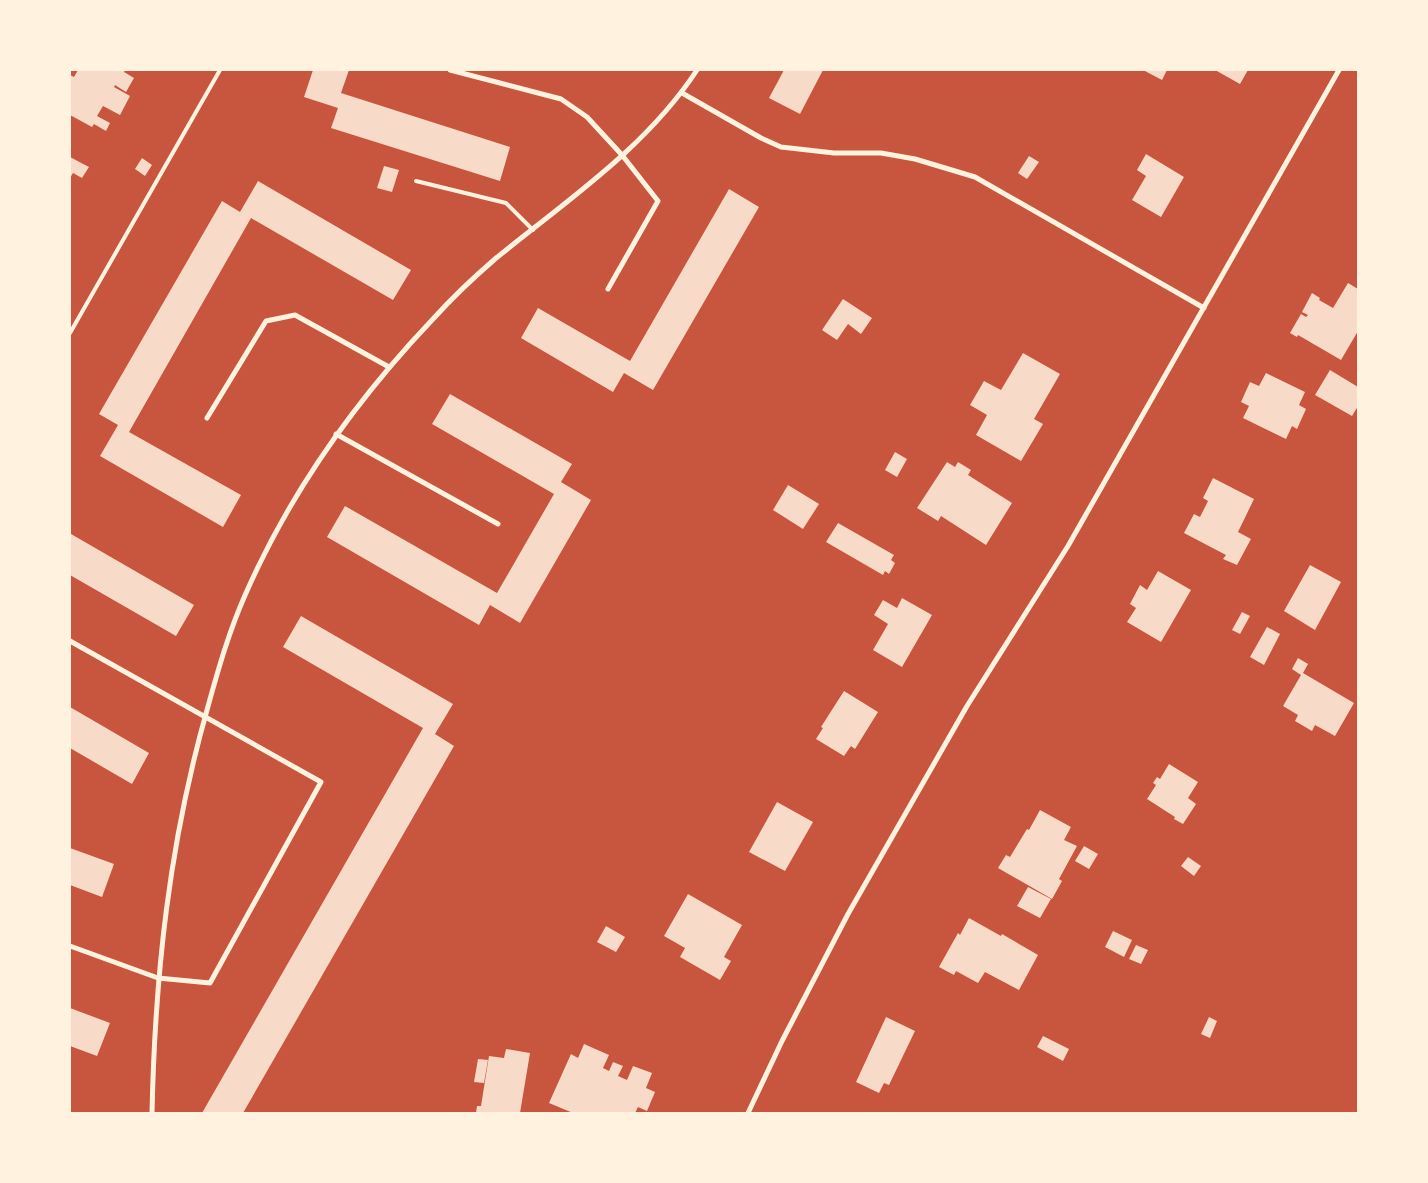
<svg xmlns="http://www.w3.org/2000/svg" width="1428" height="1183" viewBox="0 0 1428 1183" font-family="Ubuntu,sans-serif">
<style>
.building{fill:#f7dbc8}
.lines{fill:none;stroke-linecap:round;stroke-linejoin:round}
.service{stroke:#fff3e0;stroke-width:4}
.minor{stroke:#fff3e0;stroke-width:5}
</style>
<rect width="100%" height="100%" fill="#c8553d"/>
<!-- building -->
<g class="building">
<polygon points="78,70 125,70 124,72 134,78 126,92 115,85 114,87 130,96 120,115 103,106 97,116 110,123 106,131 94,124 92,127 70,115 70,75 74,77"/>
<polygon points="313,70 349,70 341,93 510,147 500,181 331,128 338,108 304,97"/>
<polygon points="784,70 823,70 800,114 769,98"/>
<polygon points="1143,70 1167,70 1162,80"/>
<polygon points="1215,70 1248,70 1240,84"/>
<polygon points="1146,154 1184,177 1161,217 1132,200 1146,176 1137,170"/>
<polygon points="1029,156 1039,162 1027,179 1018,173"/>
<polygon points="70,157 89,167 82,178 73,173 70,178"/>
<polygon points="142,158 152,165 145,176 135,169"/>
<polygon points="384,166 399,170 392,192 377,188"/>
<polygon points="258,181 411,270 393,300 251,218 129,432 241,495 223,527 100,456 118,425 99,414 222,201 240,212"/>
<polygon points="729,189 759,207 653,390 624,373 613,392 521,338 538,308 630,361"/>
<polygon points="1348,283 1358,289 1358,331 1341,360 1298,335 1297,337 1290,333 1301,314 1306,317 1308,315 1302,312 1312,293 1320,298 1319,300 1333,308"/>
<polygon points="843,299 872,318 861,334 848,324 837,340 822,330"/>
<polygon points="1023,353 1060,374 1034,419 1043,424 1021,461 976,435 987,415 970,405 984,381 1001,390"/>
<polygon points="1330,370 1358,387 1358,406 1352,416 1315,395"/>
<polygon points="1266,373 1305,392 1299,405 1306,409 1297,429 1292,426 1286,439 1243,418 1249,406 1241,402 1250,382 1259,386"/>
<polygon points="450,394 572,464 561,482 591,500 520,623 490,605 479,625 327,537 345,506 497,593 554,494 432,424"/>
<polygon points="895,452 907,459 897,477 885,470"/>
<polygon points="947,462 955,467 958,462 971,470 968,475 1012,503 986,545 941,516 938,521 917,508"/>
<polygon points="1213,478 1254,499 1238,532 1251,539 1237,565 1223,559 1226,555 1184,533 1194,514 1200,517 1208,501 1203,498"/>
<polygon points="788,485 819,504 803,529 773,510"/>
<polygon points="838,523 894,555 891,560 895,563 889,574 885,571 883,575 826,542"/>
<polygon points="71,534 194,605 176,636 70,575"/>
<polygon points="1310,565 1341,582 1315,630 1284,611"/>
<polygon points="1158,571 1191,590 1161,642 1127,622 1136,608 1130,604 1140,585 1147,590"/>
<polygon points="902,598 932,615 902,667 873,650 888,624 874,615 883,600 897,608"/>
<polygon points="1242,612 1250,616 1240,634 1232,630"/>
<polygon points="301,616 453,704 435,734 454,746 243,1113 202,1113 423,728 283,647"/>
<polygon points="1267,627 1280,634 1264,665 1250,657"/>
<polygon points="1298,658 1308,664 1303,673 1354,703 1335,736 1315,725 1312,731 1295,721 1298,715 1283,706 1301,675 1292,669"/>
<polygon points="844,691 878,712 855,749 851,746 844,756 816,739 823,728 821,727"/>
<polygon points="70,707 149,753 132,784 70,748"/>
<polygon points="1169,764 1198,782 1188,798 1196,804 1183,824 1174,819 1175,817 1147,799 1156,785 1153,783 1157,777 1160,779"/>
<polygon points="777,802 813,822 785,871 749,852"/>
<polygon points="1040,810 1071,827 1064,840 1077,846 1059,879 1062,881 1052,899 998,868 1006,855 1010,857 1027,829 1029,830"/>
<polygon points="1084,846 1098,854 1089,869 1075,861"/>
<polygon points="70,848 114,864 102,897 70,885"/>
<polygon points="1188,857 1201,866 1194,876 1181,866"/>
<polygon points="1028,887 1051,899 1040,918 1017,906"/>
<polygon points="688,894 742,925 724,957 731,961 720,980 680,957 685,948 664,936"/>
<polygon points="969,918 1001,936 1002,934 1038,955 1019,990 985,972 978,983 956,971 954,975 939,967 958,933 960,935"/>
<polygon points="606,926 625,937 616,952 597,942"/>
<polygon points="1113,931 1132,940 1124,957 1105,947"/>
<polygon points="1136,945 1148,950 1141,964 1129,959"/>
<polygon points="70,1008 110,1023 97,1056 70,1046"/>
<polygon points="886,1017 915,1031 889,1085 884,1083 879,1093 856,1082"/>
<polygon points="1209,1017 1217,1021 1210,1038 1201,1034"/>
<polygon points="1043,1036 1069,1049 1063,1061 1037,1047"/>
<polygon points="584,1044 609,1055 603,1068 609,1071 613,1062 623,1066 618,1076 627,1080 633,1066 652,1073 646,1088 655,1092 647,1111 638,1107 635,1113 573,1113 549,1103 571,1054 578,1058"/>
<polygon points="506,1049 530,1053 520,1113 476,1113 477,1106 481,1106 489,1056 504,1058"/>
<polygon points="478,1059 488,1060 484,1083 474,1082"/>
</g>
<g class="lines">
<!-- service -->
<g class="service">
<polyline points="416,181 506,203 533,230"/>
<polyline points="70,333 220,70"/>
</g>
<!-- minor -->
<g class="minor">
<polyline points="450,70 561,99 587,117 622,155 658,201 608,289"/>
<polyline points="682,93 761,138 781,147 834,153 881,153 915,159 975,177 1204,308"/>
<polyline points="207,418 266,321 295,315 389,367"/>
<polyline points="336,434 498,524"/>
<polyline points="70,641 321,782 210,983 158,978 70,946"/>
<path d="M152,1113C155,975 169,844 207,710C218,670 229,631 246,593C291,491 356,400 433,319C452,298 473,278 495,259C566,201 646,148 697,70"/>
<polyline points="748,1113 782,1041 848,914 967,706 1068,546 1339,70"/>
</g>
</g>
<!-- border -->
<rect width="1428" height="1183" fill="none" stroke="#fff3e0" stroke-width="142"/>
</svg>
